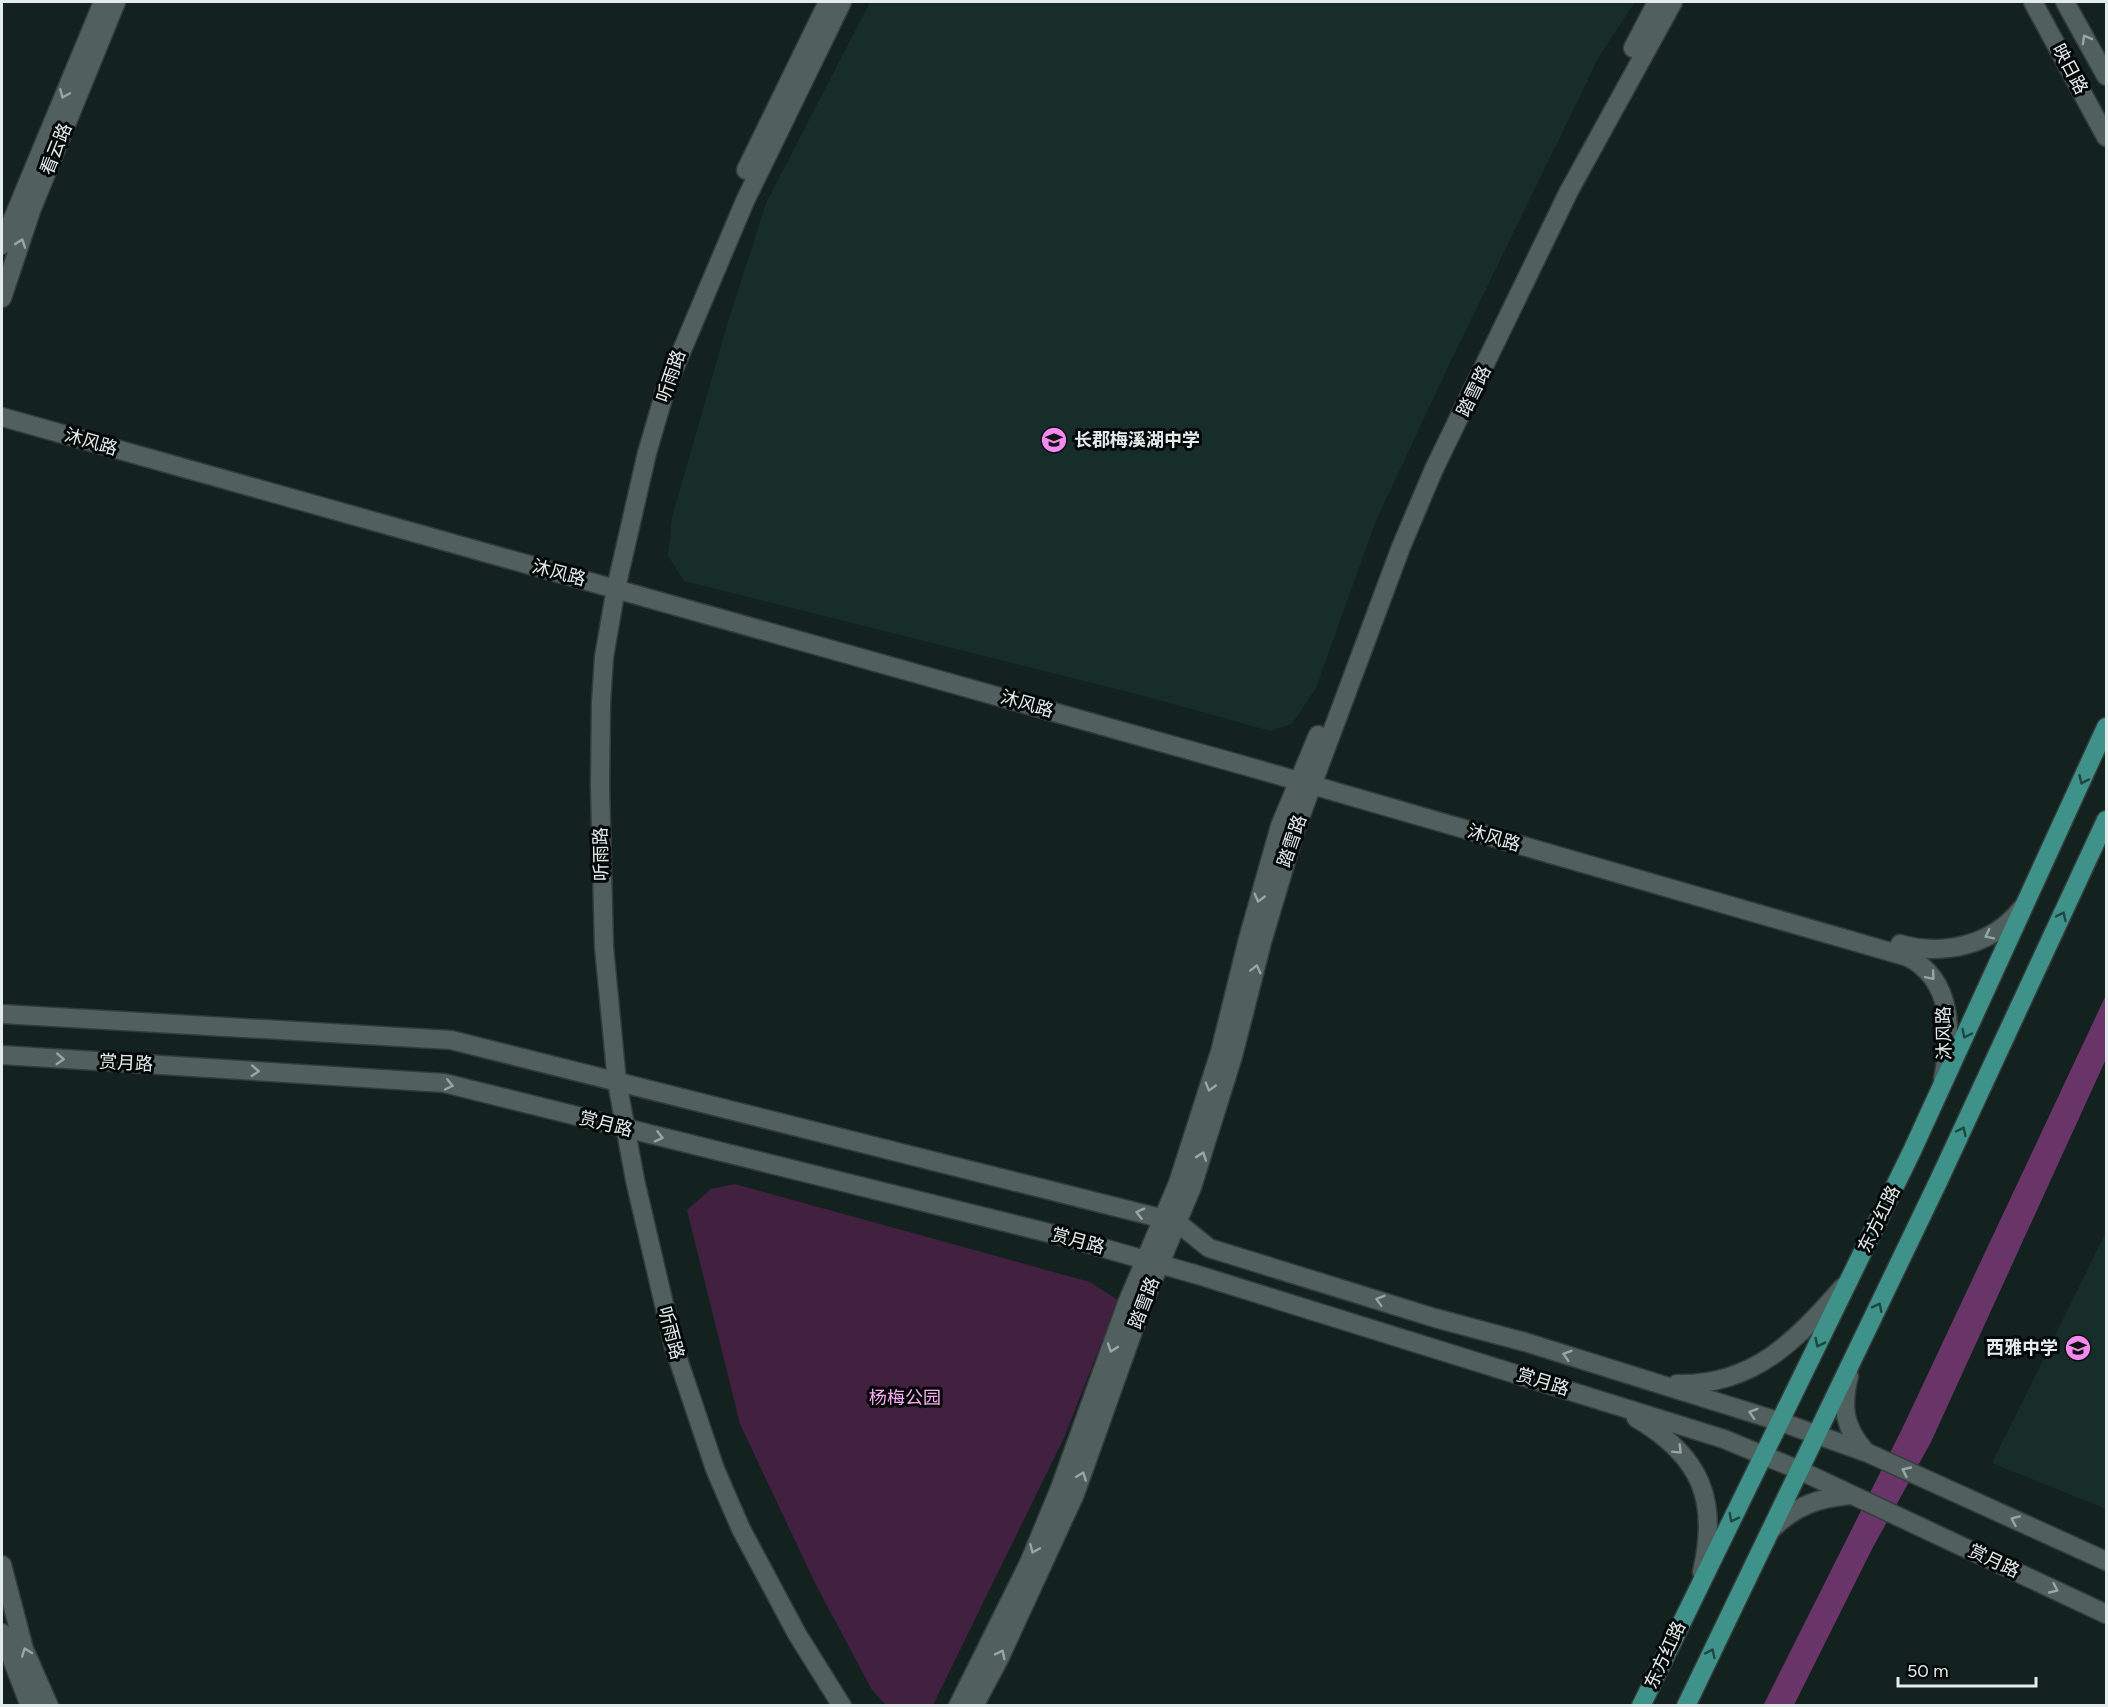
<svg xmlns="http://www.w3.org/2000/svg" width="2108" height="1707" viewBox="0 0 2108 1707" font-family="Figtree,'Noto Sans SC',sans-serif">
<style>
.built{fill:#172d2a}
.green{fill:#412040}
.water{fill:#693568}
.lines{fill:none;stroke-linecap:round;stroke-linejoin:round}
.tertiary-casing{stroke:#333c3b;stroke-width:21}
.secondary-casing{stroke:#333c3b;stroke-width:21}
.primary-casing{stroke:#333c3b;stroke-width:21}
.tertiary{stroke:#51605e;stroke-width:18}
.secondary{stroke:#51605e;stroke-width:18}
.primary{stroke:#3e9289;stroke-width:18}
.oneway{stroke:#9aa6a4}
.oneway2{stroke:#1f4742}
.labels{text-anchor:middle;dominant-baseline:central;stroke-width:6;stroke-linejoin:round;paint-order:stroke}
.street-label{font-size:18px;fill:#e4eceb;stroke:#050908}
.poi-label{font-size:18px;font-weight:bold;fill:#e4eceb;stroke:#050908;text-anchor:start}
.park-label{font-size:18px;fill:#faacf7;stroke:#050908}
</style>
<rect width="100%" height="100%" fill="#13211f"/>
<!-- built -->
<g class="built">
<polygon points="870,2 1635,2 1600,55 1450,363 1375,523 1316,688 1292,724 1270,731 1140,695 684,581 668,556 672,517 728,322 766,203"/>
<polygon points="2106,1232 2106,1509 1992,1463"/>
</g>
<!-- green -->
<polygon class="green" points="735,1184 1090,1282 1118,1300 1064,1438 933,1705 886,1705 872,1690 815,1583 740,1424 687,1210 711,1189"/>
<!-- water -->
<polygon class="water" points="2106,995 2106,1059 1931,1442 1872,1549 1794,1705 1763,1706 1902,1429"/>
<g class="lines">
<!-- tertiary casing -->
<g class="tertiary-casing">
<g id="tertiary">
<polyline points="1633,48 1657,2"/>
<polyline points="746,170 826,6"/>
<path d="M2,417L1246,766L1908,957C1954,981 1952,1034 1943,1079"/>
<path d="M1900,944C1942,956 1992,946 2021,909"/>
<polyline points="842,1706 797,1634 741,1529 715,1469 674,1347 635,1180 617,1082 604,947 600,787 601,703 604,657 616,588 647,453 666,388 745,201 842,2"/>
<polyline points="958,1706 1029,1563 1060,1488 1127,1303 1178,1183 1220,1052 1248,939 1280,826 1318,735"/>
<polyline points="974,1706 1000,1657 1075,1494 1142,1306 1192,1187 1233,1056 1262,942 1295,831 1401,547 1434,469 1569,191 1673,2"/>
</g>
</g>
<!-- secondary casing -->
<g class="secondary-casing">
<g id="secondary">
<polyline points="2033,2 2106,137"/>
<polyline points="2065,2 2106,76"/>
<polyline points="2,245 103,2"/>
<polyline points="2,298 32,208 116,2"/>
<polyline points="2,1014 451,1040 1164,1219 1178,1223 1209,1248 1435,1318 1525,1342 1781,1422 1868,1453 2106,1561"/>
<polyline points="2,1055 444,1083 1061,1236 1198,1275 1724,1439 1799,1470 2106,1614"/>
<path d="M1849,1376C1841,1407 1844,1428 1866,1452"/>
<path d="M1677,1384C1754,1386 1796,1340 1843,1287"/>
<path d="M1636,1418C1701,1456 1719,1500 1702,1572"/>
<path d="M1772,1529C1795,1506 1818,1498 1850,1495"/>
<polyline points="2,1565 24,1649 49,1706"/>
<polyline points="2,1633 30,1706"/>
</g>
</g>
<!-- primary casing -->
<g class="primary-casing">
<g id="primary">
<polyline points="1641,1706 1912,1151 2106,727"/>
<polyline points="1686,1706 1938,1182 2106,820"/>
</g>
</g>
<!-- tertiary -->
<use href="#tertiary" class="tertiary"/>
<!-- secondary -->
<use href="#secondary" class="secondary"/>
<!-- primary -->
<use href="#primary" class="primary"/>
</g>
<!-- one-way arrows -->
<defs><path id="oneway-chevron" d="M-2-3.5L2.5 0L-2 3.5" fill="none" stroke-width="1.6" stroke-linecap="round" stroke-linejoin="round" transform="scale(1.5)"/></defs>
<g class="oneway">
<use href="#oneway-chevron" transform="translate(2086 39) rotate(-119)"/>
<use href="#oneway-chevron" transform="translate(64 94) rotate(113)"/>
<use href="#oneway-chevron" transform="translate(21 243) rotate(-71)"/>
<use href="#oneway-chevron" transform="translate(1259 898) rotate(105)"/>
<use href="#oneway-chevron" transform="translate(1989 935) rotate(154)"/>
<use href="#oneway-chevron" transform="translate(1256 969) rotate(-76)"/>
<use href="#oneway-chevron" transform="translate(1931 976) rotate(50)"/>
<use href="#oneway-chevron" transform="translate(60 1059) rotate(3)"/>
<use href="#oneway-chevron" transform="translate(255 1071) rotate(3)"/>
<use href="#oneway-chevron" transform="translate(449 1085) rotate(12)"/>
<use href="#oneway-chevron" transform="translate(1210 1087) rotate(106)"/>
<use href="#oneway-chevron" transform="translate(659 1137) rotate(14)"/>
<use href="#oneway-chevron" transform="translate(1202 1156) rotate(-71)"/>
<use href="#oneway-chevron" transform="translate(1140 1213) rotate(-166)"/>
<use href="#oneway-chevron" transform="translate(1380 1300) rotate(-163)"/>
<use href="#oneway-chevron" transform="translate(1112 1348) rotate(109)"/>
<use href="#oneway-chevron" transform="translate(1567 1355) rotate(-163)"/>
<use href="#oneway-chevron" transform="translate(1753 1413) rotate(-162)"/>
<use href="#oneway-chevron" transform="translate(1678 1450) rotate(45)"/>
<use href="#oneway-chevron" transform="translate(1906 1471) rotate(-155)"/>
<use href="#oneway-chevron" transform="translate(1082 1476) rotate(-69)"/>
<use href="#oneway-chevron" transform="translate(2015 1520) rotate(-156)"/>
<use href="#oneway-chevron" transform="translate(1034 1549) rotate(113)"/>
<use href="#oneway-chevron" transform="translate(2054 1589) rotate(25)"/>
<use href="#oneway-chevron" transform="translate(26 1652) rotate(-110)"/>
<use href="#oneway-chevron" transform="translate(1001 1654) rotate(-64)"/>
</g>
<g class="oneway2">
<use href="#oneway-chevron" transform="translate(2083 780) rotate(114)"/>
<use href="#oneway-chevron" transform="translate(2062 916) rotate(-65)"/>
<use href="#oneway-chevron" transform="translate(1966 1034) rotate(115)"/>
<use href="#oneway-chevron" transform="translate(1962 1131) rotate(-65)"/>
<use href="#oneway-chevron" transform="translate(1878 1307) rotate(-64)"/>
<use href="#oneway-chevron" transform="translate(1819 1343) rotate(116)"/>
<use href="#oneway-chevron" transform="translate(1733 1518) rotate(117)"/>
<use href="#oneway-chevron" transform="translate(1711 1653) rotate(-65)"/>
</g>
<!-- icons -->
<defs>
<g id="school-disc" transform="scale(1.35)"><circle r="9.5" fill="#f389f1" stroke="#050908"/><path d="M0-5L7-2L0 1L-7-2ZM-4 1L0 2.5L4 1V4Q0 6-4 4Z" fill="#111"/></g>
</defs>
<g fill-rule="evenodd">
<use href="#school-disc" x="1054" y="440"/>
<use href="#school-disc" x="2078" y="1348"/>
</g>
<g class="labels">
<!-- street labels -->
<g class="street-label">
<text transform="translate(2070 69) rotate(62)">映日路</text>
<text transform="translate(56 149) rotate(-68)">看云路</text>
<text transform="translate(671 376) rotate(-71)">听雨路</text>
<text transform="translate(1474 391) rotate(-64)">踏雪路</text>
<text transform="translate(91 442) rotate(16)">沐风路</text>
<text transform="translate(559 573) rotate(15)">沐风路</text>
<text transform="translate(1027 704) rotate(16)">沐风路</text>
<text transform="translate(1494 838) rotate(16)">沐风路</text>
<text transform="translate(1292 841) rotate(-71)">踏雪路</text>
<text transform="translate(601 854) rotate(-91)">听雨路</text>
<text transform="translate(1944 1033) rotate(-91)">沐风路</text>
<text transform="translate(126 1063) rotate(3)">赏月路</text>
<text transform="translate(606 1124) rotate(14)">赏月路</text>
<text transform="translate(1879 1219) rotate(-64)">东方红路</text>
<text transform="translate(1078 1241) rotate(15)">赏月路</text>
<text transform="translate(1144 1303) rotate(-69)">踏雪路</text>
<text transform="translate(671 1333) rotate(75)">听雨路</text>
<text transform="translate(1543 1382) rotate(17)">赏月路</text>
<text transform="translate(1994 1561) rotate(25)">赏月路</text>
<text transform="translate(1665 1655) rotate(-65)">东方红路</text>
</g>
<!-- poi labels -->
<g class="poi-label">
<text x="1074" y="440">长郡梅溪湖中学</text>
<text x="2058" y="1348" text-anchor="end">西雅中学</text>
</g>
<!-- park labels -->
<g class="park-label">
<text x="905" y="1398">杨梅公园</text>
</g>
</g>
<!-- border -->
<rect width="2108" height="1707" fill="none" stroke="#e4eceb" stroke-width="6"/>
<!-- scale -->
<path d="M1898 1677v9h138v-9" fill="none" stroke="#e4eceb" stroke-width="3"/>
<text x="1907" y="1677" font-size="18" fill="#e4eceb" stroke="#050908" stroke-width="4.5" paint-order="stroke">50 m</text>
</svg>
